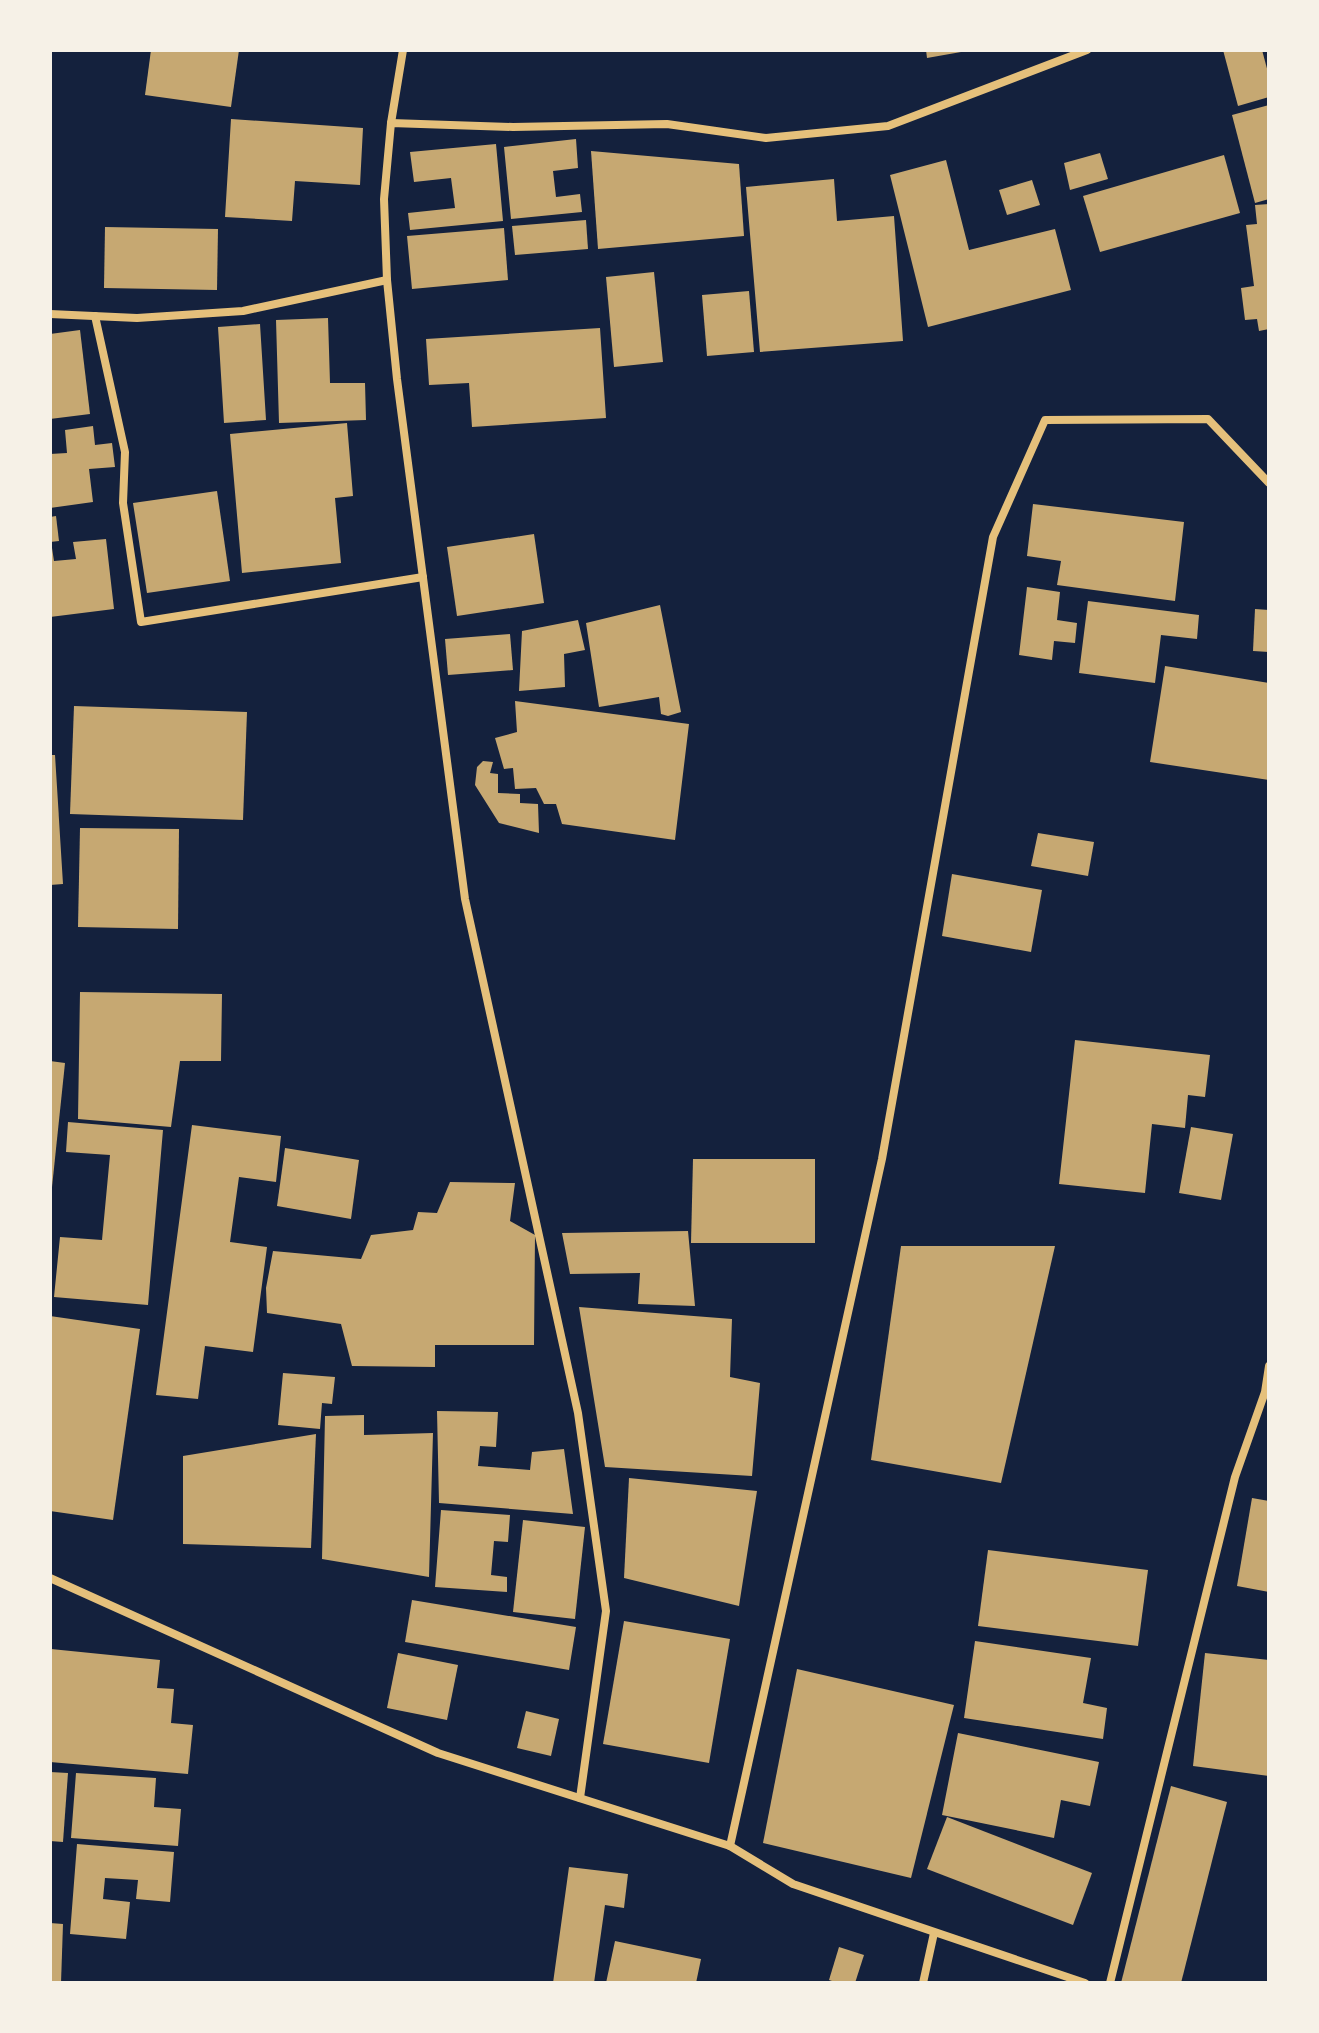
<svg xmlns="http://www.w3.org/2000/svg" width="1319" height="2033" viewBox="0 0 1319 2033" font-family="'Exo 2',sans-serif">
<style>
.building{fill:#c6a872}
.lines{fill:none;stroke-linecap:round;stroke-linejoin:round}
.minor{stroke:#e5c07b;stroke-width:8}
</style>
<rect width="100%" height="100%" fill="#14213d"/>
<!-- building -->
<g class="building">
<polygon points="151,50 239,50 231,107 145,95"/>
<polygon points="926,50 961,50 961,52 927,58"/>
<polygon points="1223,50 1262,50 1269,76 1269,97 1238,106"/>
<polygon points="1269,105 1269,199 1255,203 1232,115"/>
<polygon points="231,119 363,128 360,185 295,181 292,221 225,217"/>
<polygon points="576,139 578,168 553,171 556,197 580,194 582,212 511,219 504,147"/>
<polygon points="496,144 503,221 410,230 408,213 455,208 451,178 414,182 410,152"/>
<polygon points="591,151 739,164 744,236 598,249"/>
<polygon points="1100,153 1108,179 1070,190 1064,163"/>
<polygon points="1224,155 1240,213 1100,252 1083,196"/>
<polygon points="946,160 969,250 1055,229 1071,290 928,327 890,175"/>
<polygon points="834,179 837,221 894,216 903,341 760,352 746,187"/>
<polygon points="1032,180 1040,205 1007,215 999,190"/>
<polygon points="1269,204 1269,329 1259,331 1257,319 1245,320 1241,288 1254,286 1246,225 1257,224 1255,205"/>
<polygon points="586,220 588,249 515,255 512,226"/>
<polygon points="105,227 218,229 217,290 104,288"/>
<polygon points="504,228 508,280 412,289 407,236"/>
<polygon points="654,272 663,362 614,367 606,277"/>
<polygon points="749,291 754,352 707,356 702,295"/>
<polygon points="328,318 330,383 365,383 366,420 279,423 276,320"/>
<polygon points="260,324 266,420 224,423 218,327"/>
<polygon points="600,328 606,418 472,427 469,383 429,385 426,339"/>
<polygon points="80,330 90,414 50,419 50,334"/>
<polygon points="347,423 353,496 335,498 341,563 242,573 230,434"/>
<polygon points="93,426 95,445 112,443 115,467 89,469 93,502 50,508 50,454 67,453 65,430"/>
<polygon points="217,491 230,581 147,593 133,503"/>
<polygon points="1033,504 1184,522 1175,601 1057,585 1061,561 1027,556"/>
<polygon points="56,516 59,541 50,542 50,517"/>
<polygon points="534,534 544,603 457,616 447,547"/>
<polygon points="106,539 114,609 50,617 50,548 52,548 54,561 76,559 73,542"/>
<polygon points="1027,587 1060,592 1057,620 1077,623 1075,643 1054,641 1052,660 1019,655"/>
<polygon points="1088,601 1199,615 1197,639 1161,635 1155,683 1079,673"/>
<polygon points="660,605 681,712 668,716 661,714 659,697 599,707 586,623"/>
<polygon points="1255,609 1269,610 1269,652 1253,651"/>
<polygon points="578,620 585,650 564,654 565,687 519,691 522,631"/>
<polygon points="510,634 513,670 448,675 445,639"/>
<polygon points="1165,666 1269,683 1269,780 1150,762"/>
<polygon points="515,701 689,724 675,840 562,824 556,804 544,804 536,788 515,789 513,768 504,769 495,738 517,732"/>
<polygon points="74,706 247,712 243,820 70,814"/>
<polygon points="50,755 55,755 63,884 50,885"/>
<polygon points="483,761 493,762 490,773 498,774 498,793 520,794 520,803 538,804 539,833 499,823 475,785 477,767"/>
<polygon points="80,828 179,829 178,929 78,927"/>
<polygon points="1038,833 1094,842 1088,876 1031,866"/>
<polygon points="952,874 1042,890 1031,952 942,936"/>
<polygon points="80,992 222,994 221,1061 180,1061 171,1127 78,1119"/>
<polygon points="1075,1040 1210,1055 1205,1097 1188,1095 1185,1128 1152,1124 1145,1193 1059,1184"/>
<polygon points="50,1061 65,1063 52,1187 50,1187"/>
<polygon points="68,1122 163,1130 148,1305 54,1297 60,1237 102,1240 110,1155 66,1152"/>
<polygon points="192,1125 281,1136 276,1182 239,1177 230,1242 267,1247 253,1352 205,1346 198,1399 156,1395"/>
<polygon points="1191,1127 1233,1134 1221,1200 1179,1193"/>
<polygon points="285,1148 359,1160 351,1219 277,1206"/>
<polygon points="693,1159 815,1159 815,1243 691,1243"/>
<polygon points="450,1182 515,1183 510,1221 535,1235 534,1345 435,1345 435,1367 352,1366 341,1324 267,1313 266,1288 273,1251 361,1259 371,1235 413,1230 418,1212 437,1213"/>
<polygon points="688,1231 695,1306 638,1304 640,1273 570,1274 562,1233"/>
<polygon points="901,1246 1055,1246 1001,1483 871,1460"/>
<polygon points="579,1307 732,1319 730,1377 760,1383 752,1476 605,1467"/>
<polygon points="50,1316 140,1329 113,1520 50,1511"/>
<polygon points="283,1373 335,1377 332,1404 322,1403 320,1429 278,1425"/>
<polygon points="437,1411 498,1412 496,1447 480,1446 478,1466 530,1470 532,1452 564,1449 573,1514 439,1503"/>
<polygon points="364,1415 364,1435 433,1433 429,1577 322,1559 325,1416"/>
<polygon points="316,1434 311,1548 183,1544 183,1456"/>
<polygon points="629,1478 757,1491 739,1606 624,1578"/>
<polygon points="1252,1498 1269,1501 1269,1592 1237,1586"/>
<polygon points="441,1510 510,1515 508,1542 494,1541 491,1575 507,1577 507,1592 435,1587"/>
<polygon points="523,1520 585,1527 575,1619 513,1612"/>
<polygon points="988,1550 1148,1570 1138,1646 978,1626"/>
<polygon points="412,1600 576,1627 569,1670 405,1642"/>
<polygon points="624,1621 730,1639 709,1763 603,1744"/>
<polygon points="975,1641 1091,1658 1083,1703 1107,1708 1103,1739 964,1718"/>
<polygon points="51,1649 160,1660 157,1688 174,1689 171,1723 193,1725 188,1774 50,1762"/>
<polygon points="398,1653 458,1665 447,1720 387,1708"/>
<polygon points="1205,1653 1269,1660 1269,1776 1193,1766"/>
<polygon points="797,1669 954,1705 911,1878 763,1843"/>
<polygon points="526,1711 559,1719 551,1756 517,1748"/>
<polygon points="958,1733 1099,1762 1090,1806 1061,1800 1054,1838 942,1815"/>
<polygon points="50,1772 68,1773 63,1842 50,1841"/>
<polygon points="76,1773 156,1778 154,1807 181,1809 178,1846 71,1838"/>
<polygon points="1171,1786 1227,1802 1181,1983 1121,1983"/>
<polygon points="947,1817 1092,1873 1073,1925 927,1869"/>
<polygon points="77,1844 174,1852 170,1902 136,1899 138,1880 105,1878 103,1899 130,1902 126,1939 70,1934"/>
<polygon points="569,1867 628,1874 624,1908 605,1905 594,1983 553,1983"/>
<polygon points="50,1923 63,1924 61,1983 50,1983"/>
<polygon points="615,1941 701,1959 696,1983 606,1983"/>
<polygon points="839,1947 864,1955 855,1983 838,1983 829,1980"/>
</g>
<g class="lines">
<!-- minor -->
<g class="minor">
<polyline points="391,123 403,50"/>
<polyline points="50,314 137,318 243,311 387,280"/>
<polyline points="95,316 125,452 123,503 141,622 423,577"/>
<polyline points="50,1578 438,1753 730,1846 793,1884 1085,1983"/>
<polyline points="580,1798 606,1611 578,1413 465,899 397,379 387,280 384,199 391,123 513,127 667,124 766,138 888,126 1087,50"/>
<polyline points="730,1846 882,1159 993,537 1045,420 1208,419 1269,483"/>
<polyline points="923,1983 934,1933"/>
<polyline points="1110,1983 1235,1477 1265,1392 1269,1366"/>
</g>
</g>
<!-- border -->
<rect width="1319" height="2033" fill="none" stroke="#f6f1e7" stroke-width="104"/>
</svg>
